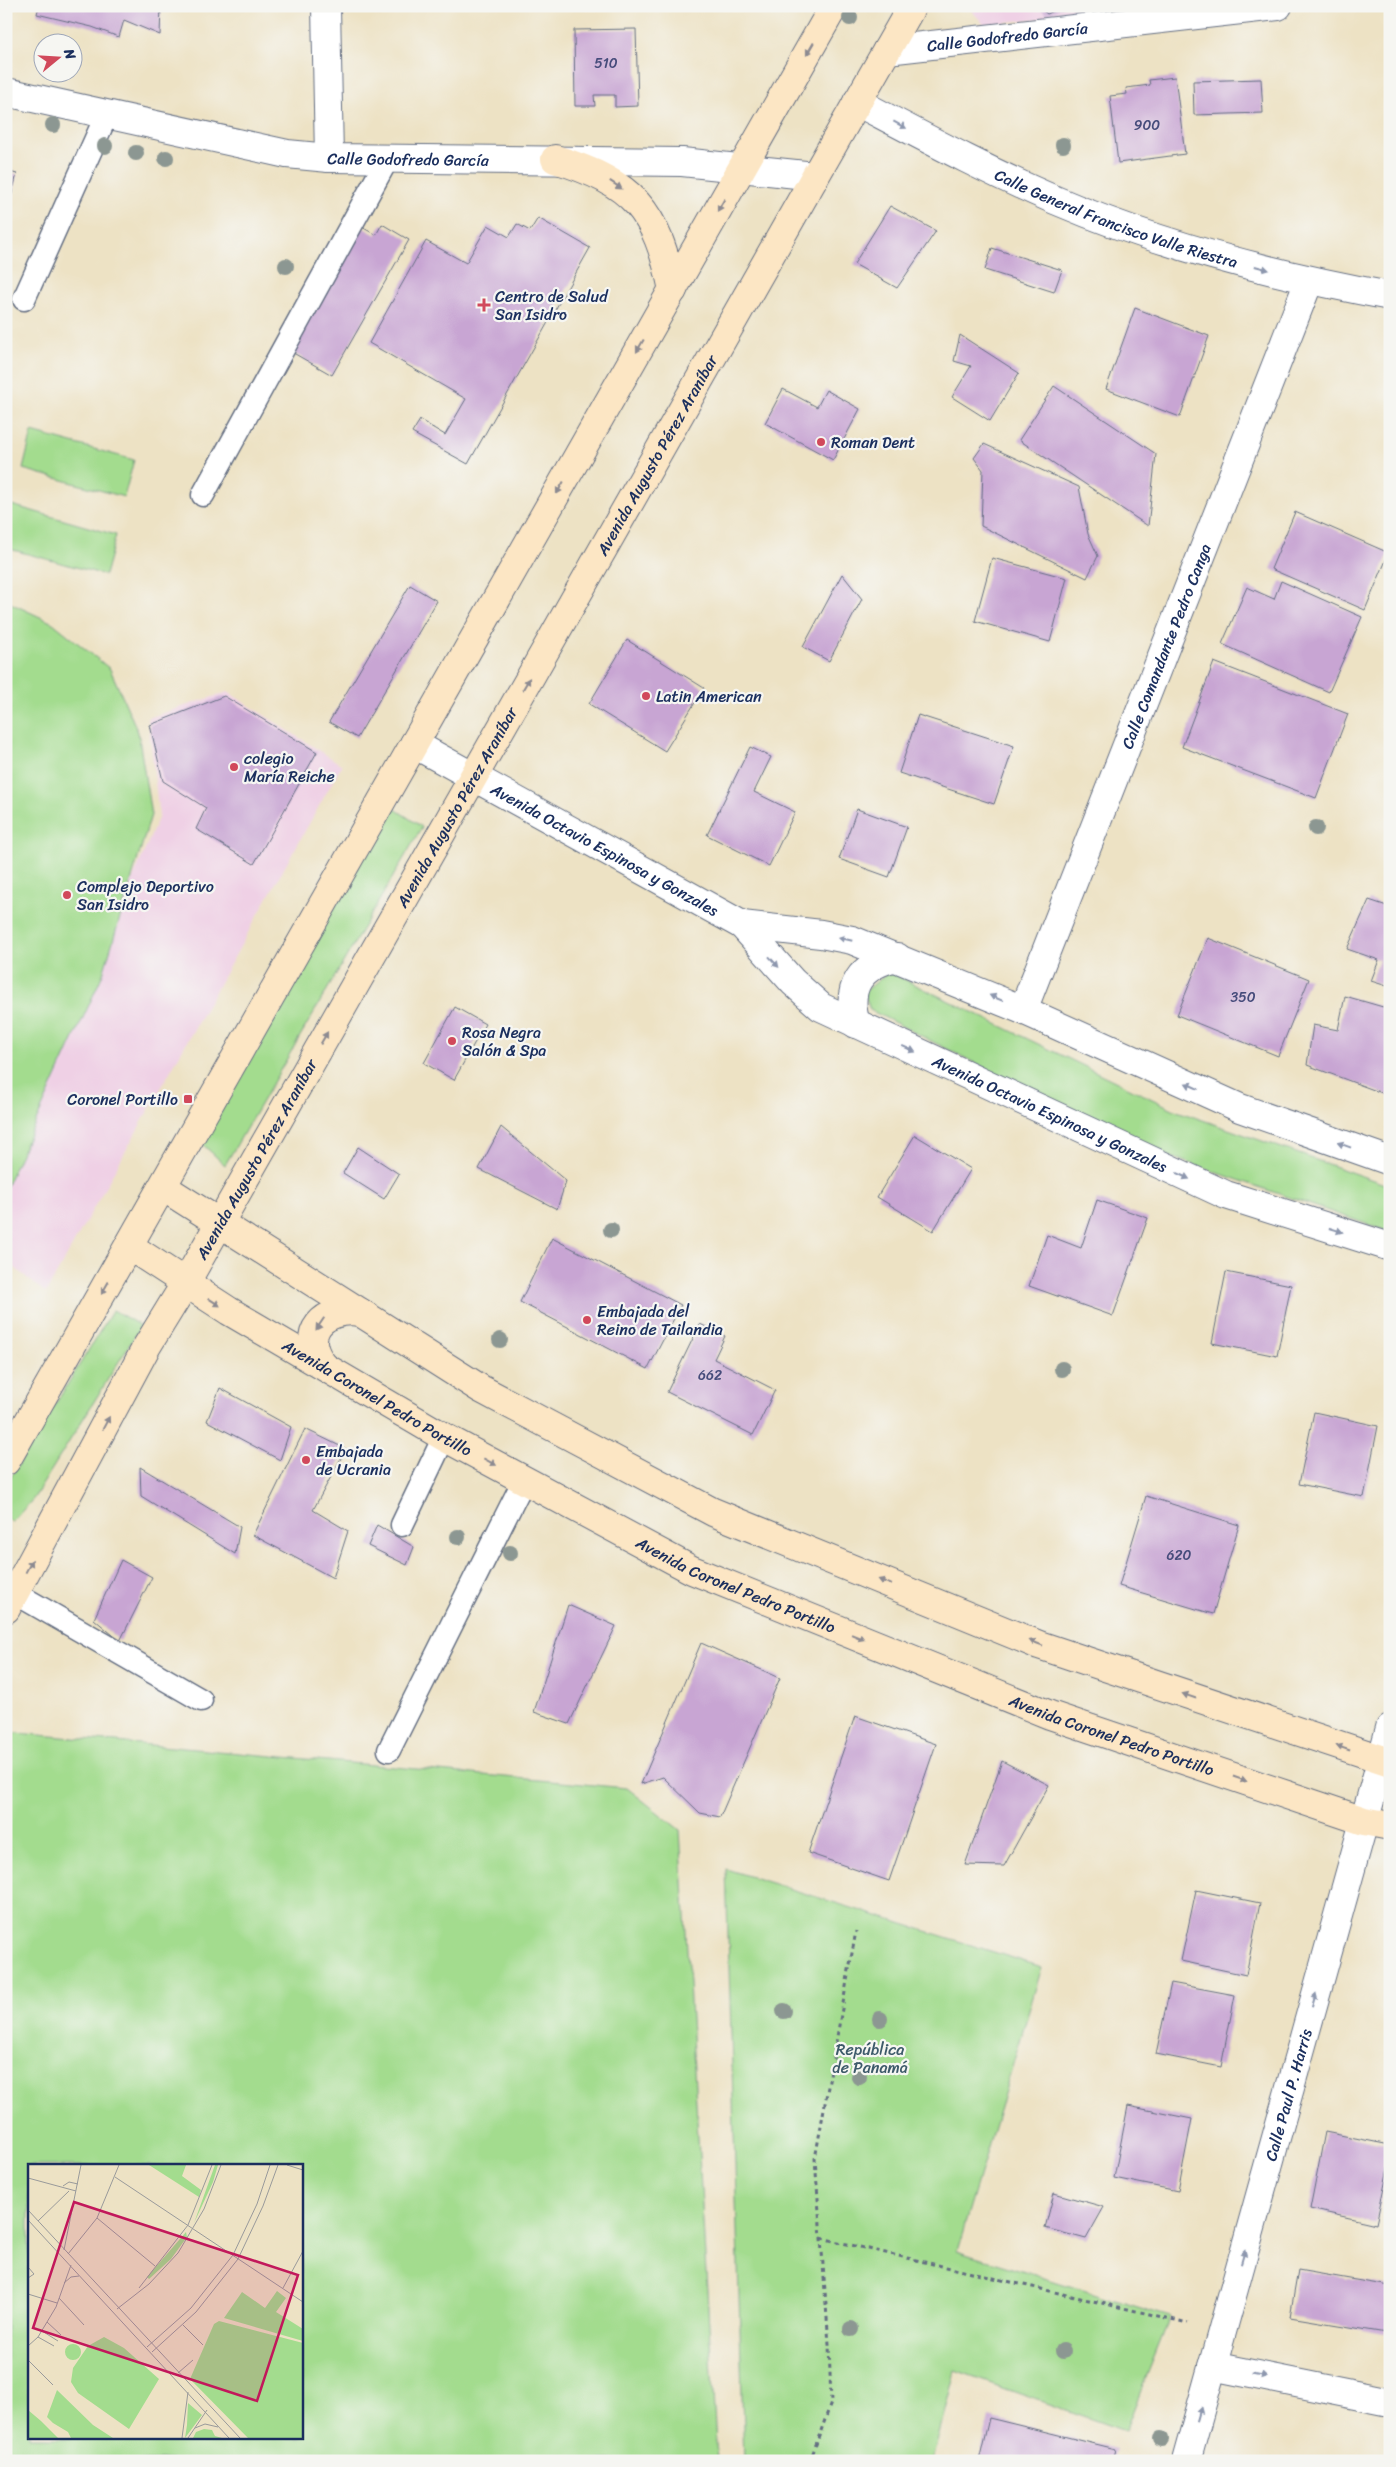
<svg xmlns="http://www.w3.org/2000/svg" width="1396" height="2467" viewBox="0 0 1396 2467" font-family="Sriracha,sans-serif">
<style>
.built{fill:#efd0e5}
.green{fill:#a3dc8e;stroke:#5f8676;fill-rule:evenodd}
.building{fill:#c8a5d3}
.lines{fill:none;stroke-linecap:round;stroke-linejoin:round}
.service-casing{stroke:#646e82;stroke-width:25}
.minor-casing{stroke:#646e82;stroke-width:30}
.tertiary-casing{stroke:#646e82;stroke-width:30}
.secondary-casing{stroke:#646e82;stroke-width:30}
.path{stroke:#646e82;stroke-width:3;stroke-dasharray:4 4;stroke-linecap:butt}
.service{stroke:#fff;stroke-width:22}
.minor{stroke:#fff;stroke-width:28}
.tertiary{stroke:#fff;stroke-width:28}
.secondary{stroke:#fce6c4;stroke-width:28}
.tree{fill:#8c9792}
.oneway{fill:#8c8a91}
.oneway2{fill:#8d97ae}
.poi-dot{fill:#d1495b;stroke:#f6f6f2;stroke-width:2}
.labels{text-anchor:middle;dominant-baseline:central;stroke-width:4.5;stroke-linejoin:round;paint-order:stroke}
.number-label{font-size:14px;fill:#464c7b}
.street-label{font-size:16px;fill:#1b2f5e;stroke:#f6f6f2}
.poi-label{font-size:16px;fill:#1b2f5e;stroke:#f6f6f2;text-anchor:start}
.park-label{font-size:16px;fill:#3d5a6a;stroke:#f6f6f2}
.inset-road{fill:none;stroke:#999a9b;stroke-width:1}
.view{fill:#c2185b;fill-opacity:0.15;stroke:#c2185b;stroke-width:2.5}
.inset-edge{fill:none;stroke:#1b2f5e;stroke-width:2.5}
</style>
<rect width="100%" height="100%" fill="#f6f6f2"/>
<filter id="ink" filterUnits="userSpaceOnUse"><feTurbulence type="fractalNoise" baseFrequency=".02" numOctaves="2"/><feDisplacementMap in="SourceGraphic" scale="10" xChannelSelector="R" yChannelSelector="G"/><feConvolveMatrix kernelMatrix="1 2 1 2 8 2 1 2 1" color-interpolation-filters="sRGB"/></filter>
<filter id="wash" filterUnits="userSpaceOnUse"><feTurbulence type="fractalNoise" baseFrequency=".0096" numOctaves="4" result="noise"/><feDisplacementMap in="SourceGraphic" scale="20" xChannelSelector="R" yChannelSelector="G"/><feGaussianBlur stdDeviation="1.12" result="paint"/><feColorMatrix in="noise" values="0 0 0 0 0 0 0 0 0 0 0 0 0 0 0 0 0 1.4 0 .05"/><feComposite in="paint" operator="in"/></filter>
<g filter="url(#wash)">
<rect width="100%" height="100%" fill="#ede2c4"/>
<!-- built -->
<g class="built">
<polygon points="967,6 1093,6 1089,14 984,24"/>
<polygon points="228,692 342,765 46,1293 6,1261 6,1183 159,816 148,718"/>
</g>
<!-- green -->
<g class="green">
<polygon points="32,432 134,460 124,497 23,469"/>
<polygon points="8,504 116,535 105,575 6,548"/>
<polygon points="6,601 53,623 110,669 138,732 151,815 103,974 6,1187"/>
<polygon points="392,807 422,827 225,1165 199,1141"/>
<polygon points="889,972 1177,1111 1390,1186 1390,1232 1139,1146 870,1010 864,992"/>
<polygon points="113,1310 141,1326 34,1498 12,1522 6,1518 6,1485"/>
<path d="M6,1732L627,1788L680,1830L717,2461H6ZM29,2166H301V2438H29Z"/>
<polygon points="726,1869 1042,1967 957,2251 1170,2317 1125,2431 955,2371 932,2461 744,2461"/>
</g>
<g id="blocks">
<!-- building -->
<g class="building">
<polygon points="39,6 161,6 160,35 124,20 119,37 92,27 37,14"/>
<polygon points="1037,6 1065,6 1047,14"/>
<polygon points="636,29 638,106 615,107 615,95 594,95 595,106 575,106 574,30"/>
<polygon points="1175,77 1185,154 1118,163 1110,96 1127,94 1126,88 1150,85 1149,80"/>
<polygon points="1261,79 1263,113 1194,115 1193,81"/>
<polygon points="6,171 17,174 7,213 6,213"/>
<polygon points="890,206 936,231 897,288 854,264"/>
<polygon points="538,218 590,248 468,464 412,433 420,420 445,435 466,399 369,343 426,241 466,263 488,225 509,237 517,224 530,231"/>
<polygon points="382,224 409,240 332,375 288,350 360,226 376,235"/>
<polygon points="992,248 1062,270 1054,292 985,270"/>
<polygon points="1135,308 1209,336 1180,417 1106,389"/>
<polygon points="960,335 1019,373 990,421 952,397 971,366 954,361"/>
<polygon points="1054,386 1156,454 1148,526 1019,440"/>
<polygon points="783,389 817,407 826,390 860,409 833,460 765,423"/>
<polygon points="984,444 1079,487 1088,534 1098,556 1087,578 981,526 983,470 974,458"/>
<polygon points="1295,512 1389,553 1365,610 1271,569"/>
<polygon points="992,558 1067,578 1050,642 975,621"/>
<polygon points="842,574 862,599 829,661 803,647"/>
<polygon points="1281,581 1362,617 1329,692 1222,644 1247,587 1274,599"/>
<polygon points="410,585 437,601 357,738 329,722"/>
<polygon points="627,640 704,688 665,751 589,704"/>
<polygon points="1214,662 1348,714 1316,798 1182,747"/>
<polygon points="224,696 317,752 254,864 196,829 206,808 163,781 150,725"/>
<polygon points="918,715 1014,746 994,804 899,773"/>
<polygon points="750,747 771,757 754,792 795,812 769,866 707,835"/>
<polygon points="857,809 907,827 889,877 839,859"/>
<polygon points="1369,900 1390,907 1390,987 1371,981 1379,960 1347,949"/>
<polygon points="1208,938 1309,979 1278,1056 1177,1015"/>
<polygon points="1345,996 1390,1009 1390,1096 1307,1065 1313,1025 1338,1030"/>
<polygon points="455,1007 485,1024 454,1080 424,1063"/>
<polygon points="501,1127 566,1181 557,1209 479,1169"/>
<polygon points="915,1135 971,1169 933,1231 877,1197"/>
<polygon points="358,1147 399,1174 384,1199 343,1173"/>
<polygon points="1097,1200 1148,1218 1113,1316 1029,1286 1047,1235 1081,1248"/>
<polygon points="552,1238 681,1305 648,1369 520,1302"/>
<polygon points="1226,1272 1291,1285 1277,1356 1212,1343"/>
<polygon points="700,1324 725,1336 714,1359 775,1390 753,1435 667,1392"/>
<polygon points="220,1388 291,1427 280,1460 207,1421"/>
<polygon points="1314,1412 1378,1426 1364,1497 1299,1484"/>
<polygon points="305,1429 346,1449 313,1510 348,1531 333,1578 253,1535"/>
<polygon points="140,1467 240,1527 235,1554 141,1496"/>
<polygon points="1146,1496 1239,1525 1213,1614 1119,1586"/>
<polygon points="377,1525 414,1547 407,1565 368,1546"/>
<polygon points="121,1560 152,1577 120,1641 94,1619"/>
<polygon points="568,1605 616,1626 569,1724 534,1712"/>
<polygon points="701,1643 780,1678 720,1817 700,1813 663,1777 641,1784"/>
<polygon points="855,1716 936,1744 889,1881 808,1853"/>
<polygon points="1002,1761 1049,1785 1004,1866 965,1865"/>
<polygon points="1196,1890 1260,1903 1246,1975 1181,1961"/>
<polygon points="1171,1983 1235,1995 1221,2067 1156,2054"/>
<polygon points="1128,2106 1192,2119 1178,2191 1114,2178"/>
<polygon points="1325,2132 1390,2145 1390,2159 1376,2224 1310,2209"/>
<polygon points="1054,2193 1104,2207 1086,2239 1045,2228"/>
<polygon points="1298,2270 1390,2286 1390,2310 1386,2333 1290,2317"/>
<polygon points="989,2418 1116,2449 1113,2461 979,2461"/>
</g>
</g>
</g>
<g filter="url(#ink)">
<use href="#blocks" fill-opacity="0" stroke="#646e82" stroke-width="1"/>
<g class="lines">
<!-- service casing -->
<g class="service-casing">
<g id="service">
<polyline points="24,299 107,114"/>
<polyline points="203,495 388,158"/>
<polyline points="402,1525 444,1437"/>
<polyline points="15,1593 201,1700"/>
<polyline points="389,1750 524,1480"/>
</g>
</g>
<!-- minor casing -->
<g class="minor-casing">
<g id="minor">
<polyline points="326,6 329,158"/>
<path id="s1" d="M887,50L1278,6"/>
<path id="s2" d="M6,92L287,154L329,158L682,162L815,176"/>
<path id="s3" d="M857,102C922,136 987,171 1055,200C1162,246 1276,275 1390,296"/>
<path id="s4" d="M414,744L742,925L793,982L821,1007L1226,1195L1390,1247"/>
<polyline points="742,925 821,934 852,940 1023,1010 1240,1108 1390,1161"/>
<path id="s5" d="M1023,1010L1309,281"/>
<path d="M856,1024C845,987 860,965 897,957"/>
<polyline points="1381,1761 1390,1728"/>
<polyline points="1212,2366 1390,2402"/>
</g>
</g>
<!-- tertiary casing -->
<g class="tertiary-casing">
<g id="tertiary">
<path id="s6" d="M1186,2461L1381,1761"/>
</g>
</g>
<!-- secondary casing -->
<g class="secondary-casing">
<g id="secondary">
<path d="M555,159C634,183 656,210 673,290"/>
<polyline points="163,1187 481,1389 713,1512 1039,1645 1390,1762"/>
<path id="s7" d="M129,1246L229,1311L444,1437L692,1570L1050,1715L1364,1821L1390,1826"/>
<path d="M323,1365C298,1333 324,1307 360,1312"/>
<polyline points="6,1461 834,6"/>
<path id="s8" d="M6,1609L147,1346L185,1284L912,6"/>
</g>
</g>
<!-- path -->
<g class="path">
<polyline points="821,2238 1188,2323"/>
<polyline points="810,2461 831,2403 829,2344 815,2159 856,1931"/>
</g>
<!-- service -->
<use href="#service" class="service"/>
<!-- minor -->
<use href="#minor" class="minor"/>
<!-- tertiary -->
<use href="#tertiary" class="tertiary"/>
<!-- secondary -->
<use href="#secondary" class="secondary"/>
</g>
<!-- trees -->
<g class="tree">
<circle cx="850" cy="18" r="8"/>
<circle cx="53" cy="125" r="8"/>
<circle cx="1063" cy="145" r="8"/>
<circle cx="105" cy="146" r="8"/>
<circle cx="136" cy="153" r="8"/>
<circle cx="166" cy="158" r="8"/>
<circle cx="286" cy="266" r="8"/>
<circle cx="1316" cy="828" r="8"/>
<circle cx="611" cy="1230" r="8"/>
<circle cx="500" cy="1340" r="8"/>
<circle cx="1062" cy="1369" r="8"/>
<circle cx="458" cy="1537" r="8"/>
<circle cx="510" cy="1553" r="8"/>
<circle cx="784" cy="2011" r="8"/>
<circle cx="880" cy="2019" r="8"/>
<circle cx="859" cy="2077" r="8"/>
<circle cx="851" cy="2329" r="8"/>
<circle cx="1063" cy="2351" r="8"/>
<circle cx="1161" cy="2439" r="8"/>
</g>
<!-- one-way arrows -->
<defs><path id="oneway-solid" d="M-6-.8H1V-3.2L6.5 0L1 3.2V.8H-6Z" transform="scale(1.25)"/></defs>
<g class="oneway">
<use href="#oneway-solid" transform="translate(810 49) rotate(120)"/>
<use href="#oneway-solid" transform="translate(616 185) rotate(34)"/>
<use href="#oneway-solid" transform="translate(721 205) rotate(120)"/>
<use href="#oneway-solid" transform="translate(640 346) rotate(120)"/>
<use href="#oneway-solid" transform="translate(560 488) rotate(120)"/>
<use href="#oneway-solid" transform="translate(526 684) rotate(-60)"/>
<use href="#oneway-solid" transform="translate(324 1038) rotate(-60)"/>
<use href="#oneway-solid" transform="translate(105 1288) rotate(120)"/>
<use href="#oneway-solid" transform="translate(214 1302) rotate(33)"/>
<use href="#oneway-solid" transform="translate(320 1324) rotate(124)"/>
<use href="#oneway-solid" transform="translate(106 1423) rotate(-62)"/>
<use href="#oneway-solid" transform="translate(490 1462) rotate(28)"/>
<use href="#oneway-solid" transform="translate(29 1566) rotate(-62)"/>
<use href="#oneway-solid" transform="translate(885 1582) rotate(-158)"/>
<use href="#oneway-solid" transform="translate(858 1637) rotate(22)"/>
<use href="#oneway-solid" transform="translate(1036 1643) rotate(-159)"/>
<use href="#oneway-solid" transform="translate(1189 1696) rotate(-161)"/>
<use href="#oneway-solid" transform="translate(1343 1748) rotate(-161)"/>
<use href="#oneway-solid" transform="translate(1240 1779) rotate(19)"/>
</g>
<g class="oneway2">
<use href="#oneway-solid" transform="translate(900 125) rotate(28)"/>
<use href="#oneway-solid" transform="translate(1262 268) rotate(15)"/>
<use href="#oneway-solid" transform="translate(845 939) rotate(-167)"/>
<use href="#oneway-solid" transform="translate(774 962) rotate(48)"/>
<use href="#oneway-solid" transform="translate(996 998) rotate(-157)"/>
<use href="#oneway-solid" transform="translate(909 1049) rotate(25)"/>
<use href="#oneway-solid" transform="translate(1192 1086) rotate(-156)"/>
<use href="#oneway-solid" transform="translate(1344 1145) rotate(-160)"/>
<use href="#oneway-solid" transform="translate(1183 1176) rotate(25)"/>
<use href="#oneway-solid" transform="translate(1336 1230) rotate(17)"/>
<use href="#oneway-solid" transform="translate(1314 2000) rotate(-74)"/>
<use href="#oneway-solid" transform="translate(1243 2257) rotate(-74)"/>
<use href="#oneway-solid" transform="translate(1260 2375) rotate(12)"/>
<use href="#oneway-solid" transform="translate(1199 2414) rotate(-74)"/>
</g>
</g>
<!-- markers -->
<g class="poi-dot">
<path d="M481.5 297.5h5v5h5v5h-5v5h-5v-5h-5v-5h5z"/>
<circle cx="821" cy="442" r="5"/>
<circle cx="646" cy="696" r="5"/>
<circle cx="234" cy="767" r="5"/>
<circle cx="67" cy="895" r="5"/>
<circle cx="452" cy="1041" r="5"/>
<rect x="183" y="1094" width="10" height="10" rx="2.5"/>
<circle cx="587" cy="1320" r="5"/>
<circle cx="306" cy="1460" r="5"/>
</g>
<g class="labels">
<!-- number labels -->
<g class="number-label">
<text x="606" y="63">510</text>
<text x="1147" y="125">900</text>
<text x="1243" y="997">350</text>
<text x="710" y="1375">662</text>
<text x="1179" y="1555">620</text>
</g>
<!-- street labels -->
<g class="street-label">
<text stroke="none"><textPath href="#s1" startOffset="121">Calle Godofredo García</textPath></text>
<text stroke="none"><textPath href="#s2" startOffset="409">Calle Godofredo García</textPath></text>
<text stroke="none"><textPath href="#s3" startOffset="285">Calle General Francisco Valle Riestra</textPath></text>
<text stroke="none"><textPath href="#s8" startOffset="1325">Avenida Augusto Pérez Araníbar</textPath></text>
<text stroke="none"><textPath href="#s5" startOffset="391">Calle Comandante Pedro Canga</textPath></text>
<text stroke="none"><textPath href="#s8" startOffset="920">Avenida Augusto Pérez Araníbar</textPath></text>
<text stroke="none"><textPath href="#s4" startOffset="218">Avenida Octavio Espinosa y Gonzales</textPath></text>
<text stroke="none"><textPath href="#s4" startOffset="741">Avenida Octavio Espinosa y Gonzales</textPath></text>
<text stroke="none"><textPath href="#s8" startOffset="515">Avenida Augusto Pérez Araníbar</textPath></text>
<text stroke="none"><textPath href="#s7" startOffset="291">Avenida Coronel Pedro Portillo</textPath></text>
<text stroke="none"><textPath href="#s7" startOffset="696">Avenida Coronel Pedro Portillo</textPath></text>
<text stroke="none"><textPath href="#s7" startOffset="1101">Avenida Coronel Pedro Portillo</textPath></text>
<text stroke="none"><textPath href="#s6" startOffset="380">Calle Paul P. Harris</textPath></text>
</g>
<!-- poi labels -->
<g class="poi-label">
<text x="495" y="296">Centro de Salud<tspan x="495" dy="18">San Isidro</tspan></text>
<text x="831" y="442">Roman Dent</text>
<text x="656" y="696">Latin American</text>
<text x="244" y="758">colegio<tspan x="244" dy="18">María Reiche</tspan></text>
<text x="77" y="886">Complejo Deportivo<tspan x="77" dy="18">San Isidro</tspan></text>
<text x="462" y="1032">Rosa Negra<tspan x="462" dy="18">Salón &amp; Spa</tspan></text>
<text x="178" y="1099" text-anchor="end">Coronel Portillo</text>
<text x="597" y="1311">Embajada del<tspan x="597" dy="18">Reino de Tailandia</tspan></text>
<text x="316" y="1451">Embajada<tspan x="316" dy="18">de Ucrania</tspan></text>
</g>
<!-- park labels -->
<g class="park-label">
<text x="870" y="2049">República<tspan x="870" dy="18">de Panamá</tspan></text>
</g>
</g>
<!-- overview -->
<g transform="translate(28 2164)">
<rect width="275" height="275" fill="#ede2c4"/>
<path d="M121,1H158L154,12L173,26L171,33ZM187,1H190L185,18L166,59ZM158,68L159,73L143,95L121,115L119,113ZM249,127L258,134L248,148L275,165V177L196,154L214,128L237,144ZM191,157L275,179V274H220L162,215L186,160ZM76,173L96,184L131,215L101,265L50,229L43,218L45,204L60,182ZM37 188a8 8 0 1 1 16 0a8 8 0 1 1-16 0ZM29,226L65,261L85,274H43L40,268L25,259L19,253ZM160,239L174,251L157,274L159,261ZM0,246L13,257L30,274H0ZM176,265L184,266L187,272L194,274H165L168,268Z" fill="#a3dc8e"/>
<path class="inset-road" d="M259,1L275,6M87,13L275,138M0,14L48,27M35,22L41,18L50,20M0,46L212,274M69,54L127,102M0,56L201,274M10,57L41,27M36,86L53,1M40,90L69,54L91,1M0,103L6,110L0,114M36,119L43,113L51,112M111,124L160,61L184,1M255,124L275,87M0,130L29,139M31,134L56,161M89,145L121,120L150,89L176,45L193,1M19,158L33,171M155,161L175,181M14,167L30,177M10,173L26,182M0,182L10,173L28,143L43,101M119,183L163,144L205,91L229,40L242,1M124,188L168,148L210,95L235,42L250,1M0,196L25,221M150,209L165,196M167,264L177,260L190,263M154,274L160,228M160,274L179,246"/>
<path class="view" d="M46,38L270,111L229,237L5,164Z"/>
<rect width="275" height="275" class="inset-edge"/>
</g>
<!-- margin -->
<rect width="1396" height="2467" fill="none" stroke="#f6f6f2" stroke-width="25"/>
<!-- north arrow -->
<g transform="translate(58 58) rotate(72)"><circle r="24" fill="#f6f6f2" stroke="#9ea6b7"/>
<path d="M0-4L9 19L0 12L-9 19Z" fill="#d1495b"/>
<text y="-8" font-size="14" font-weight="bold" text-anchor="middle" fill="#1b2f5e">N</text>
</g>
</svg>
